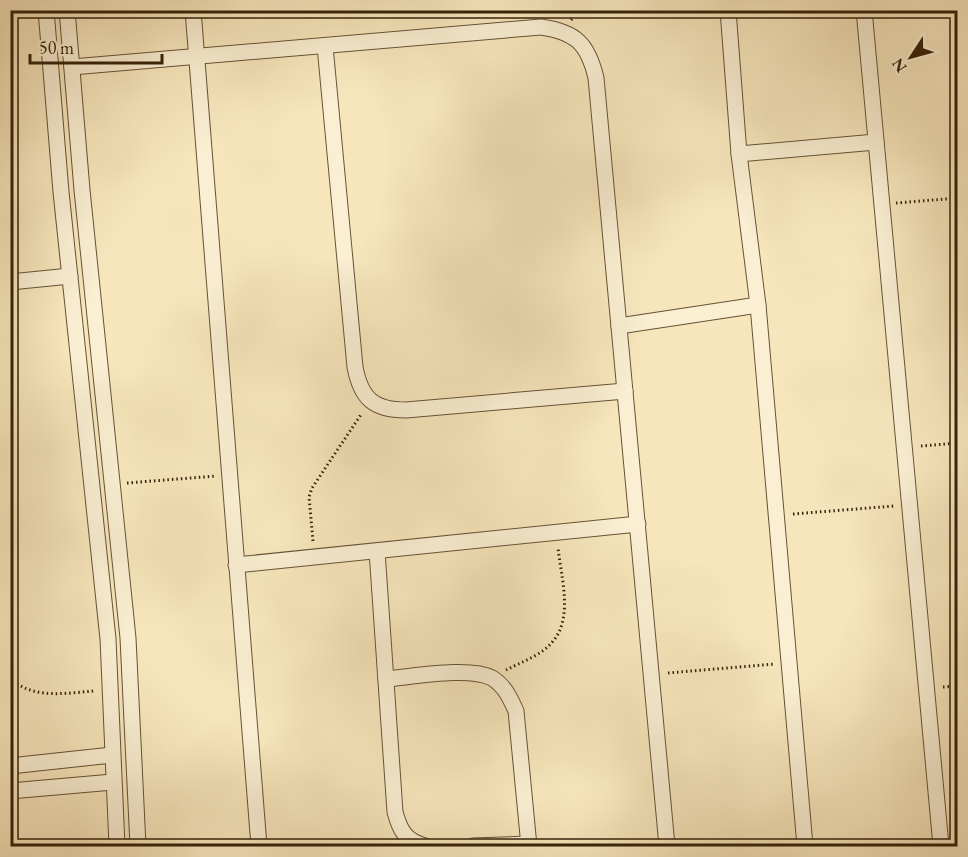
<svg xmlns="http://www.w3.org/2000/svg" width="968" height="857" viewBox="0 0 968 857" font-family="'EB Garamond',serif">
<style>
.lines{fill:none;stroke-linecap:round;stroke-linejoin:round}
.minor-casing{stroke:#665335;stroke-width:17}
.path{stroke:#362208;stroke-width:3;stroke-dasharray:1.5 3;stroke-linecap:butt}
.minor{stroke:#faefd3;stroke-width:15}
</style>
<rect width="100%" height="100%" fill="#f7e6bc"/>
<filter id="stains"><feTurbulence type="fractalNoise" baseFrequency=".00333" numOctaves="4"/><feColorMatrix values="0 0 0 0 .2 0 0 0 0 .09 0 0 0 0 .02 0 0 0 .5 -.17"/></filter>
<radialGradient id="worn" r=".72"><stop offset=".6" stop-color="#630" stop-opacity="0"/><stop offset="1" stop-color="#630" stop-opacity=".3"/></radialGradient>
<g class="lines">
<!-- minor casing -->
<g class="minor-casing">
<g id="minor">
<polyline points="46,10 61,192 108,639 117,846"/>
<polyline points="67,10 82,190 128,638 138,846"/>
<polyline points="193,10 259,846"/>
<polyline points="728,10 739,154 758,305 805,846"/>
<polyline points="864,10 941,846"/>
<path d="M325,46L355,367C361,399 374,410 406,410L625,391"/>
<path d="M72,67L541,27C576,32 588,44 596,78L667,846"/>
<polyline points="739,154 876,142"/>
<polyline points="10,282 70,276"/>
<polyline points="619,326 758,305"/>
<path d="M377,551L395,812C400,831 406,841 425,846"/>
<polyline points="236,565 638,524"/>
<path d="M386,679C412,677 469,666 492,678C505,686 510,698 516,711L529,846"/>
<polyline points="10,766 112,755"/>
<polyline points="10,791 113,782"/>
<polyline points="473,846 529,844"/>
</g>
</g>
<!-- path -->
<g class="path">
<polyline points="571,20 580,10"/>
<polyline points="896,203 958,198"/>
<polyline points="921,446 958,443"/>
<polyline points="127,483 216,476"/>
<polyline points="793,514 894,506"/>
<polyline points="313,541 309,497 312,488 362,413"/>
<path d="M506,670C521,662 543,655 554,640C573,616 561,576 558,548"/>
<polyline points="668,673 775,664"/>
<path d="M10,678C33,700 66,693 94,691"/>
<polyline points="943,687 958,686"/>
</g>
<!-- minor -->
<use href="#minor" class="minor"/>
</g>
<!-- margin -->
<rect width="968" height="857" fill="none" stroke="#f7e6bc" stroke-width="36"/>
<rect x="12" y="12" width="944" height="833" fill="none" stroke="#362208" stroke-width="3"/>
<rect x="18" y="18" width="932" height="821" fill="none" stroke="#362208" stroke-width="1.5"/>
<!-- north arrow -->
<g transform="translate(911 57) rotate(234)" stroke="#faefd3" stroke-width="4.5" paint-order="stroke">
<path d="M0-4.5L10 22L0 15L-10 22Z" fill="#362208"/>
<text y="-9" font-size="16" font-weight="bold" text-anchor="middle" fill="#362208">N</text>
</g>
<!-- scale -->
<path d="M30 54v9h132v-9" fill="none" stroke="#362208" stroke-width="3"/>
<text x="39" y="54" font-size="18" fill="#362208" stroke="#faefd3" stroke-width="4.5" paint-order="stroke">50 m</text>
<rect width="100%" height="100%" filter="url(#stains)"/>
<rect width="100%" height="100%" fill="url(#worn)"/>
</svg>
